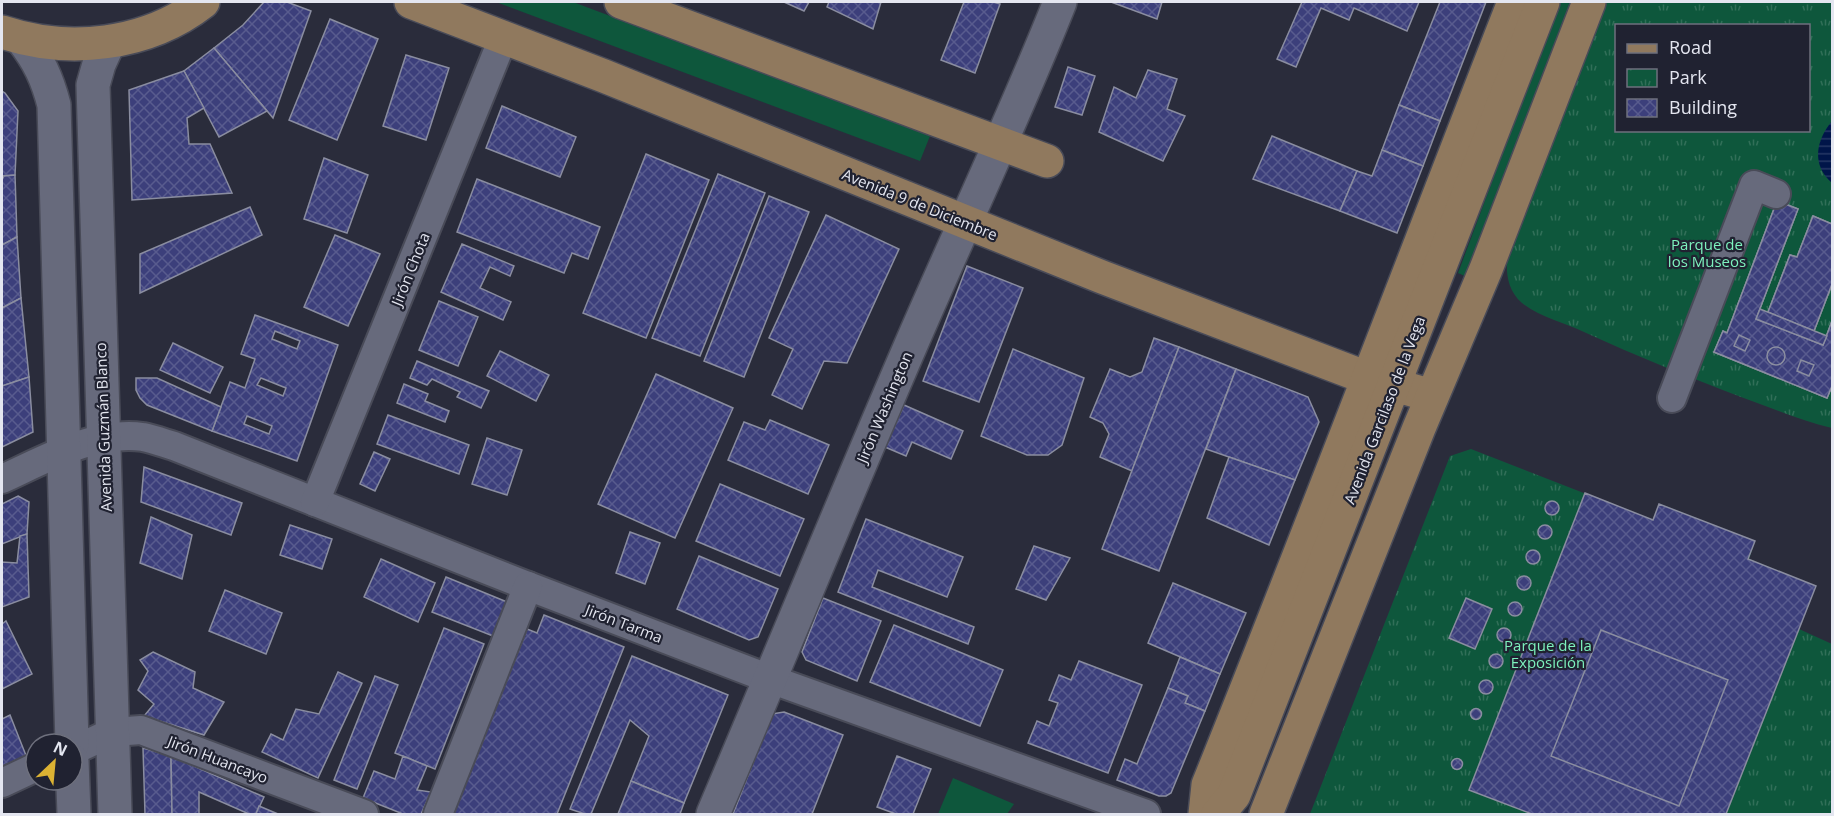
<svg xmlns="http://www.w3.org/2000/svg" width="1834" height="816" viewBox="0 0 1834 816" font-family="'Open Sans',sans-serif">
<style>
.grass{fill:#0e573c}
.park{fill:url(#park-tufts);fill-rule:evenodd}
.water{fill:url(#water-rules)}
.building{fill:url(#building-cross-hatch);stroke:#8a8da0;stroke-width:1.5;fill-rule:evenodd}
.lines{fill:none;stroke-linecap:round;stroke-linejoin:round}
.street-casing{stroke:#494b58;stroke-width:32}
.secondary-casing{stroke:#494b58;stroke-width:36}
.primary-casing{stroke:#494b58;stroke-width:36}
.street{stroke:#676a7c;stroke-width:28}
.secondary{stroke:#676a7c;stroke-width:33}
.primary{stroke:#90795e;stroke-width:33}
.labels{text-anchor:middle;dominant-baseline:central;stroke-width:4.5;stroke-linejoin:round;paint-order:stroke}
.street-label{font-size:15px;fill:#e4e6f0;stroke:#202231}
.park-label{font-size:15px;fill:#7df1bd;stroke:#202231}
</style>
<defs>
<pattern id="park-tufts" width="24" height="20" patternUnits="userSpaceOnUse" patternTransform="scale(1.5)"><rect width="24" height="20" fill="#0e573c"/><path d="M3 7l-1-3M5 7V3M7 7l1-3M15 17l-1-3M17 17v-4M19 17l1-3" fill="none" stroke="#316f58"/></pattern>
<pattern id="water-rules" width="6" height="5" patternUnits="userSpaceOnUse" patternTransform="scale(1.5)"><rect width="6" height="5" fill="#001549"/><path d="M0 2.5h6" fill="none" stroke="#253764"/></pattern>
<pattern id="building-cross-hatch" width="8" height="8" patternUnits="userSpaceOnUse" patternTransform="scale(1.5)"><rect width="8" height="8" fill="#3c3f7b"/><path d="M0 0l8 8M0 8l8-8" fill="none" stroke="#585b8e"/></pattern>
</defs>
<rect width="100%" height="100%" fill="#2a2c3b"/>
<!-- grass -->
<g class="grass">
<polygon points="496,2 573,2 930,136 920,161"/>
<polygon points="1559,2 1570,2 1467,277 1458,273"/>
<polygon points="953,778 1014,804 1007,814 938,814"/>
</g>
<!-- park -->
<g class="park">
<path d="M1605,2H1832V428C1801,421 1772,408 1741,397C1689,377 1636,356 1584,332C1565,323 1539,317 1522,303C1508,291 1506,275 1507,257ZM1616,26H1808V130H1616Z"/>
<polygon points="1471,449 1653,520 1660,504 1755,541 1749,559 1816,586 1799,629 1832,644 1832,814 1310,814 1450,456"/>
</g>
<!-- water -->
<path class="water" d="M1832,121V183C1811,165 1816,140 1832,121Z"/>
<!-- building -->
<g class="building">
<polygon points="264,2 287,2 311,11 273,118 214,48 243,25"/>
<polygon points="784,2 809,2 804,11"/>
<polygon points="829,2 881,2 873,29 827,7"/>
<polygon points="964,2 993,2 1000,4 975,73 941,60"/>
<polygon points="1111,2 1162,2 1157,19"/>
<polygon points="1302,2 1419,2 1407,31 1354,8 1349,20 1321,8 1296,67 1277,59"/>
<polygon points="1440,2 1486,2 1440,121 1399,105"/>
<polygon points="330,19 378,39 337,140 289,120"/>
<polygon points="214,48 267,111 219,137 184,71"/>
<polygon points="406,55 449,68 426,140 383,126"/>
<polygon points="1068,67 1095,76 1082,115 1055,107"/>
<polygon points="1148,70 1177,79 1167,109 1185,116 1163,161 1099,132 1114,87 1136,98"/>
<polygon points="184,71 204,108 187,118 189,144 210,144 232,193 132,200 129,90"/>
<polygon points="2,91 5,93 18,111 15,175 2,176"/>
<polygon points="1399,105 1440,121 1423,166 1382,150"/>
<polygon points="502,106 576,137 560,177 486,148"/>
<polygon points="1272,136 1357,171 1340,211 1253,179"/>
<polygon points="1382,150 1423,166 1397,233 1340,211 1357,171 1372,176"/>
<polygon points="646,154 709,180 646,338 583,313"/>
<polygon points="324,158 368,175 347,233 304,219"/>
<polygon points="718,174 765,193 700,356 652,338"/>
<polygon points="15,175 17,237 2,245 2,180 4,176"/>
<polygon points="477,179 600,227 588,259 572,253 564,273 457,232"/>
<polygon points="769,196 809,212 744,377 704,361"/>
<polygon points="1777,201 1798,209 1756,319 1823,345 1832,321 1832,386 1827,398 1714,352 1723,331 1727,333"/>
<polygon points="1777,201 1798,209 1756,319 1823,345 1832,321 1832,386 1827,398 1714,352 1723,331 1727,333"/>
<polygon points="250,207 262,235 140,293 140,254"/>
<polygon points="826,215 899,249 847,363 824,361 802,409 772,395 793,349 769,338"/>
<polygon points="1813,216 1832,224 1832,284 1814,331 1768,312 1790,255 1797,257"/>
<polygon points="1813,216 1832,224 1832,284 1814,331 1768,312 1790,255 1797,257"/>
<polygon points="335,235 380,254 348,326 304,307"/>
<polygon points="17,237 21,298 2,308 2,245"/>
<polygon points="462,244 514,266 510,276 490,267 480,288 511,302 503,320 441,292"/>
<polygon points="967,266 1023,288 979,402 923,381"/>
<polygon points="21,298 29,377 2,386 2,308"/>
<polygon points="439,301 478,317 458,366 419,350"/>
<polygon points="1760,309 1827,336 1823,345 1756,319"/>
<path d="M255,315L338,345L297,461L212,431L230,382L245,388L255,359L241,354ZM275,331L300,341L297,349L272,339ZM261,378L286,388L283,396L257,385ZM247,416L272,426L269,434L244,424Z"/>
<polygon points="1739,335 1750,340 1745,351 1734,346"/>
<polygon points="1154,338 1179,347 1132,471 1100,457 1109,434 1103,423 1090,417 1110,369 1130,377 1142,372"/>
<polygon points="173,343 223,367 210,393 160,370"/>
<circle cx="1776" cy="356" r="9"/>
<polygon points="1179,347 1236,369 1159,571 1102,549"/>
<polygon points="1013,349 1084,378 1062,445 1048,455 1027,455 981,436"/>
<polygon points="500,351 549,375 536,401 487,376"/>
<polygon points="1801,360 1814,365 1809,376 1797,371"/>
<polygon points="417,361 489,391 481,408 457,397 460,392 432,379 427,385 410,378"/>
<polygon points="1236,369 1308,397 1319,422 1295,480 1206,449"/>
<polygon points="656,374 733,408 675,538 598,504"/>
<polygon points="29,377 33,432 2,447 2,386"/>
<polygon points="136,378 157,378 221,407 212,431 147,405 140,398 136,390"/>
<polygon points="404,384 428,394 425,401 449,411 445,422 397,403"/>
<polygon points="904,405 963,431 951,459 912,442 906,456 885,447"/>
<polygon points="388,415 469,445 459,474 377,444"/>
<polygon points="770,420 829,445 808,494 728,460 744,422 765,430"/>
<polygon points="487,438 522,450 507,495 472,484"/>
<polygon points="374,452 390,459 375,491 360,484"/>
<polygon points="1229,457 1295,480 1269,545 1207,518"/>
<polygon points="144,467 242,503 231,535 141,502"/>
<polygon points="720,484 804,519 780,576 696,541"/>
<polygon points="1585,493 1653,520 1659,504 1755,541 1748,559 1816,586 1726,814 1532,814 1469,790"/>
<polygon points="18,496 29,502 27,534 2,544 2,504"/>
<circle cx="1552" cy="508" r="7"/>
<polygon points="151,517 192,535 182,579 140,563"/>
<polygon points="866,519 963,557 947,597 878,570 872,587 974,627 968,644 838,592"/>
<polygon points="290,525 332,539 322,569 280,555"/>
<circle cx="1545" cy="532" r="7"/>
<polygon points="630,532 660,543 645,584 616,573"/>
<polygon points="27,534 29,597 2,607 2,562 17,563 20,536"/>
<polygon points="1034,546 1070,558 1046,600 1016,589"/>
<circle cx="1533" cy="557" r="7"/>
<polygon points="699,556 778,589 758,637 749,640 677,609"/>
<polygon points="381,559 435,583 418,622 364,597"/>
<circle cx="1524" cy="583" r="7"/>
<polygon points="446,577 507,602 493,636 432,612"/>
<polygon points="1173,583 1246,613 1220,674 1148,643"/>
<polygon points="225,590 282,613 266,654 209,631"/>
<polygon points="823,598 881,621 857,681 806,660 802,652"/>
<polygon points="1466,598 1492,609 1475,649 1449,638"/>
<circle cx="1515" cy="609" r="7"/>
<polygon points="544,615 624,647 557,814 453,814 527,629 537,633"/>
<polygon points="6,621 32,674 2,689 2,624"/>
<polygon points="894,625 1003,670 980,726 870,682"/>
<polygon points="444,628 484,644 435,769 395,753"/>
<circle cx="1504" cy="635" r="7"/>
<polygon points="1601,630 1728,680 1679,806 1551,756"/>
<polygon points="153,652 195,672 193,688 224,702 204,735 144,716 154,704 138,690 148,671 140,660"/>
<circle cx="1496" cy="661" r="7"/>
<polygon points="632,656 728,695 684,803 631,781 649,736 630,720 591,814 585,814 570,809"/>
<polygon points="1180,657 1220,674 1205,711 1185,703 1188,696 1168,688"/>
<polygon points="1079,661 1142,685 1108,773 1028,743 1037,721 1049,726 1058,703 1049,700 1059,675 1071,680"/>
<polygon points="338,672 362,683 318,778 262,752 271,734 283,740 296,709 319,714"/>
<polygon points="375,676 398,685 357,789 334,780"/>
<circle cx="1486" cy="687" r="7"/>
<polygon points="1168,688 1188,696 1185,703 1205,711 1171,793 1166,796 1159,796 1117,780 1125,759 1137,764"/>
<circle cx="1476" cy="714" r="5.5"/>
<polygon points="784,712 843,735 812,814 733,814 772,714"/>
<polygon points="10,715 27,758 2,768 2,719"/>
<polygon points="143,748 171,756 172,814 145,814"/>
<polygon points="171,756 264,797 256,814 249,814 199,792 199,814 172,814"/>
<polygon points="403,756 427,766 417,790 431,792 421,814 403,814 363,798 374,771 395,779"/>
<polygon points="897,756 931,769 913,814 896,814 877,807"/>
<circle cx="1457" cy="764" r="5.5"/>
<polygon points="631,781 684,803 680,814 618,814"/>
<polygon points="259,806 278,814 256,814"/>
</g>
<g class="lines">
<!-- street casing -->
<g class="street-casing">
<g id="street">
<polyline points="1672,398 1754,185 1776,194"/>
<path d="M2,479C44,460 95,430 143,437C153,439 164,443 174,446L520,583L770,679L1146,814"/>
<polyline points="315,502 504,36"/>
<polyline points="72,751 113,732 141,730 364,814"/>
<polyline points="2,783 36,767"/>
<polyline points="438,814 528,586"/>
</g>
</g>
<!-- secondary casing -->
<g class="secondary-casing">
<g id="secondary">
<path d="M22,39C39,61 47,78 54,105L72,744"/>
<polyline points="109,42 99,64 93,85 115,814"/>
<polyline points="72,761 74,814"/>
<path d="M713,814C779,659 843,502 910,347C960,231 1014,118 1060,2"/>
</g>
</g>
<!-- primary casing -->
<g class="primary-casing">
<g id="primary">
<polyline points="411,2 604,76 1102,277 1354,373 1432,396"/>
<polyline points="621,2 1047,161"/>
<path d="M2,32C68,54 147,46 203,2"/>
<path d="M1205,814L1208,785C1313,525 1412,263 1514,2"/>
<polyline points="1218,814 1234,795 1543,2"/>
<polyline points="1266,814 1419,428 1486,269 1589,2"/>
</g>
</g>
<!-- street -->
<use href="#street" class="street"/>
<!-- secondary -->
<use href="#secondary" class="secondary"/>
<!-- primary -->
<use href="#primary" class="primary"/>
</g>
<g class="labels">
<!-- street labels -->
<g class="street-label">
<text transform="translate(920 204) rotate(22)">Avenida 9 de Diciembre</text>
<text transform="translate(410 269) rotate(-68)">Jirón Chota</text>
<text transform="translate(884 407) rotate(-67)">Jirón Washington</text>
<text transform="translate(1384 410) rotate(-69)">Avenida Garcilaso de la Vega</text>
<text transform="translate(103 427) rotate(-92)">Avenida Guzmán Blanco</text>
<text transform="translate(624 623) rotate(21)">Jirón Tarma</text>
<text transform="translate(218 759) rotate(21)">Jirón Huancayo</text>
</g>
<!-- park labels -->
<g class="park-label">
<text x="1707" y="244">Parque de<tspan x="1707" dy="17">los Museos</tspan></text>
<text x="1548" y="645">Parque de la<tspan x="1548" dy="17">Exposición</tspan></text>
</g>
</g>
<!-- border -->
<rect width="1834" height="816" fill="none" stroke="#e4e6f0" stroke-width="6"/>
<!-- legend -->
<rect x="1615" y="24" width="195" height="108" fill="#202231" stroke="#6e707d" stroke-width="1.5"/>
<rect x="1627" y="44" width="30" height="9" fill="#90795e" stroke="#6e707d" stroke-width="1.5"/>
<text x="1669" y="54" font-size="18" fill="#e4e6f0">Road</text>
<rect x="1627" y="69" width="30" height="18" fill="url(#park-tufts)" stroke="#6e707d" stroke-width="1.5"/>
<text x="1669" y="84" font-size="18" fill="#e4e6f0">Park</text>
<rect x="1627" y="99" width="30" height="18" fill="url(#building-cross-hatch)" stroke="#6e707d" stroke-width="1.5"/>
<text x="1669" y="114" font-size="18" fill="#e4e6f0">Building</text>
<!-- north arrow -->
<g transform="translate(54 762) rotate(26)"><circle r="28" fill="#202231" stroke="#6e707d" stroke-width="1.5"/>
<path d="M0-4.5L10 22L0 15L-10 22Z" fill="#dcb233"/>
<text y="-9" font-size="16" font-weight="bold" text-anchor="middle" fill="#e4e6f0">N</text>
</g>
</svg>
